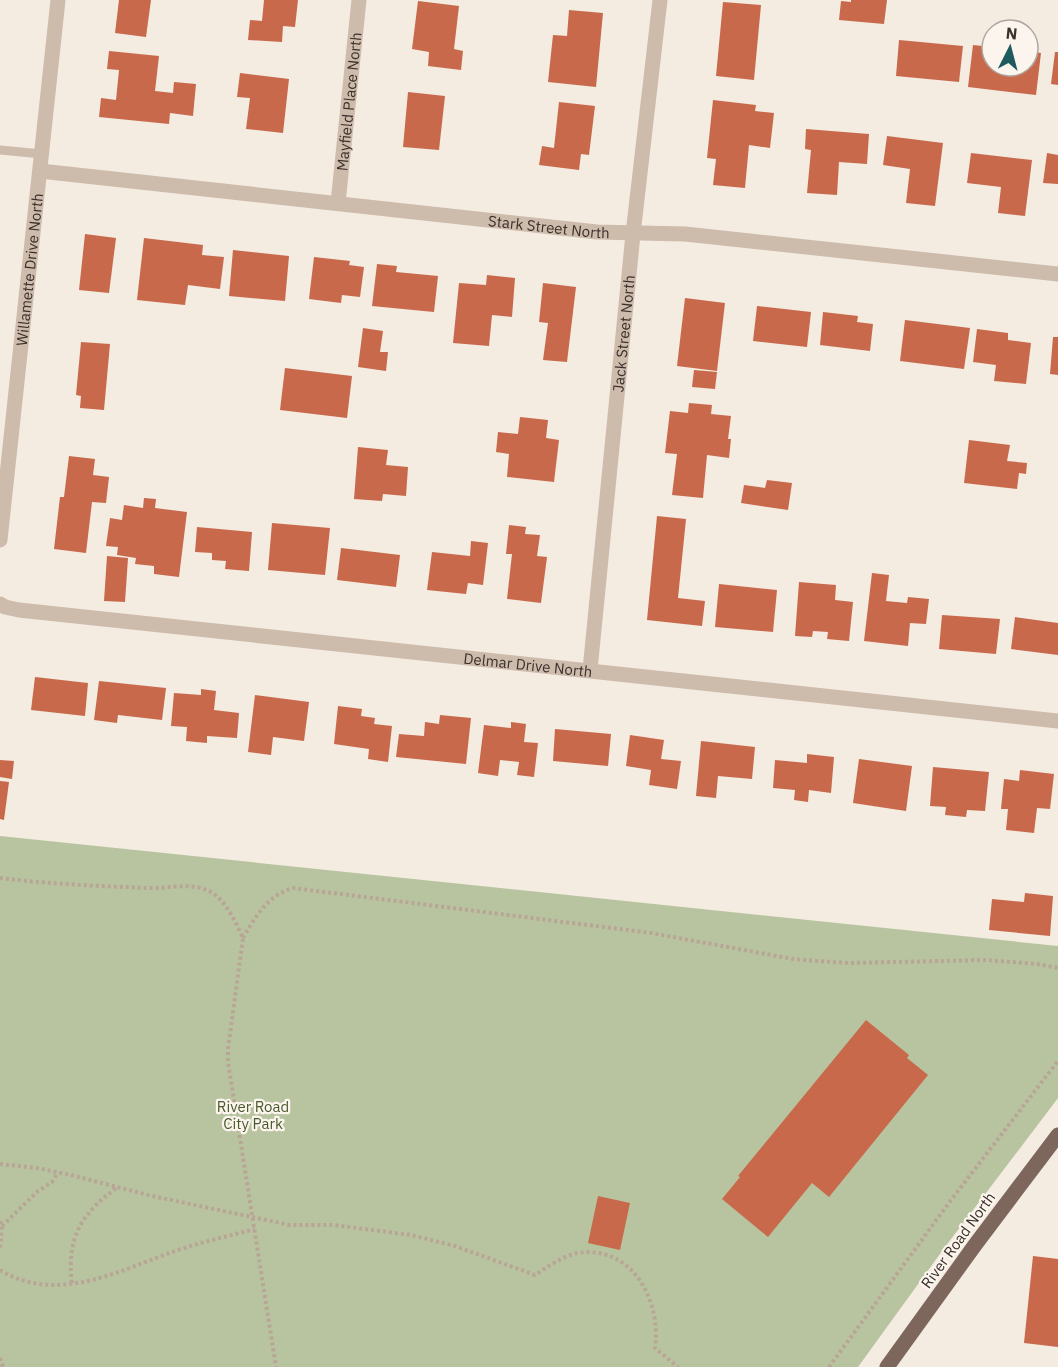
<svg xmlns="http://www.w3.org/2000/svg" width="1058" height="1367" viewBox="0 0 1058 1367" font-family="'IBM Plex Sans',sans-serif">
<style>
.green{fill:#b8c4a0}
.building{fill:#c8694b}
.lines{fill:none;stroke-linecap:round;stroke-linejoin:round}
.path{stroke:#b9a596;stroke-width:4;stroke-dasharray:3 3;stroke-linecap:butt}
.service{stroke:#cdbbac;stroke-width:9}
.minor{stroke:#cdbbac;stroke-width:15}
.primary{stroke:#7d675c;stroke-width:15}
.labels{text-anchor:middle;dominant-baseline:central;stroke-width:4.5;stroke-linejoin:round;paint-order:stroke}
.street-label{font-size:15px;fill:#3b302b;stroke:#fbf5ee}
.park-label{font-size:15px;fill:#4a5a2e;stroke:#fbf5ee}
</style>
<rect width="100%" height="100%" fill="#f4ebe1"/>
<!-- green -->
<polygon class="green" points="0,836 1058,946 1058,1098 945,1247 858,1367 0,1367"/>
<!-- building -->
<g class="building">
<polygon points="119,0 151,0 146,37 115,33"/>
<polygon points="264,0 298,0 295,27 283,26 282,42 248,40 250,20 262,21"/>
<polygon points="851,0 887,0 884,24 839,20 841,1 851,2"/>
<polygon points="418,1 459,6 454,49 463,51 461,70 428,66 429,52 412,49"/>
<polygon points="723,2 761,5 754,80 716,76"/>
<polygon points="569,10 603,13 596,87 548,82 553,35 567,36"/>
<polygon points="899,40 963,46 959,82 896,76"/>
<polygon points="973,45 992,47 992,66 1028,66 1028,51 1041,53 1036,95 968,87"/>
<polygon points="109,51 159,56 155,91 173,93 174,82 196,84 193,116 170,113 169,124 99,117 101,98 116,100 119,70 107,69"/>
<polygon points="1055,52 1058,52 1058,85 1051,84"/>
<polygon points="240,73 289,79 283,133 246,129 250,98 237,97"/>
<polygon points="408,92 445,96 439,150 403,147"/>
<polygon points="713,100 756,105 755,111 774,113 770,148 749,145 745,188 713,185 716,159 707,158"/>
<polygon points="559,102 595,106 589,155 581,154 579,170 539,165 542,146 554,148"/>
<polygon points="806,129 869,134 867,164 839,162 837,195 807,193 811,150 805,149"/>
<polygon points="887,136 943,143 935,206 906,203 910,169 883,165"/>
<polygon points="971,153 1032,160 1025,216 998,213 1001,187 967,183"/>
<polygon points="1047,153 1058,155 1058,184 1043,183"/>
<polygon points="85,234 116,238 109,293 79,290"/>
<polygon points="144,238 203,245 202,255 224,257 220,289 188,285 185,305 137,300"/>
<polygon points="233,250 289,256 285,301 229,296"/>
<polygon points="314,257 350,261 349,265 364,267 360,297 342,295 341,303 309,299"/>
<polygon points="377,264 397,266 396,272 438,276 434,312 372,306"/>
<polygon points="487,275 515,278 512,317 492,315 489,346 453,343 459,283 486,285"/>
<polygon points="543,283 576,287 567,362 543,360 548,323 539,322"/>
<polygon points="685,298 725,303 717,371 677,366"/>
<polygon points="757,306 811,312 807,347 753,341"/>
<polygon points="823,312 858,316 857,322 873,324 870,351 820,345"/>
<polygon points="905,320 970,328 964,369 900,361"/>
<polygon points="363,328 383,331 380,352 388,352 386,371 358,367"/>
<polygon points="977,329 1008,333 1008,340 1031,343 1026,384 994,381 996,365 973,362"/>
<polygon points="1053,337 1058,337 1058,375 1050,374"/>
<polygon points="81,342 110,344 104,410 80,408 81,396 76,395"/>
<polygon points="285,368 352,376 347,418 280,410"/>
<polygon points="694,370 717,372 715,389 692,387"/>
<polygon points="689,403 712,405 711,414 731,416 728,439 731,439 729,458 707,455 703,498 672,495 677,454 665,453 670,411 688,413"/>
<polygon points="520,417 548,420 546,438 559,440 554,482 507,477 509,454 496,452 498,432 518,434"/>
<polygon points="969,440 1010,445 1007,461 1027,463 1026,474 1019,473 1017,489 964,483"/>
<polygon points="358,447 388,450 386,465 408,467 406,496 383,494 382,501 354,499"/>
<polygon points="69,456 95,459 93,475 109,477 106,503 92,502 86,553 54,549 60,497 64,497"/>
<polygon points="767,480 792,483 788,510 741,503 744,485 765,488"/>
<polygon points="144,498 156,499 155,508 187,512 179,577 154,574 154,566 135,564 136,558 117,555 118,547 106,546 110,518 122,520 124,505 143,508"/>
<polygon points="657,516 686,519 678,598 705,601 702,626 647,620"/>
<polygon points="272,523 330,528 325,575 268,570"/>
<polygon points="509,525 526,527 525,534 540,535 537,556 547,557 541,603 507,599 512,554 506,554"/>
<polygon points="197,527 252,532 249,571 225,569 226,561 212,560 212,553 195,552"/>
<polygon points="471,541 488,543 483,585 468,583 466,594 427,590 432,552 470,556"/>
<polygon points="341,548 400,555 396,587 337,580"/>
<polygon points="107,556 128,558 125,602 104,601"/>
<polygon points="872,573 889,575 886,601 907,603 908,597 929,599 926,624 910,623 908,646 864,641"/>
<polygon points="799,582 836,585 835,600 853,602 849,641 827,639 828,632 813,631 812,637 795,636"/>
<polygon points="719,584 777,590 773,632 715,627"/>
<polygon points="942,615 1000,619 996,654 939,649"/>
<polygon points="1015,617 1058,623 1058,655 1011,649"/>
<polygon points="35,677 88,683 85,716 31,710"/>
<polygon points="99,681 166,688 162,720 118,715 117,723 94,720"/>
<polygon points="201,689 216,691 214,710 239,713 237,738 207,736 207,743 186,741 187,727 171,726 174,693 201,695"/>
<polygon points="255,695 309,702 304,741 273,737 271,755 248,752"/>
<polygon points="338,706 362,709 361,716 375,718 374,724 392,726 388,762 368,759 369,749 334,744"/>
<polygon points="440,715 471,718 466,764 396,757 399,734 424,736 425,722 439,724"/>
<polygon points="511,722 526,724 524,742 538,743 534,777 517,775 519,762 500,760 498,776 478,773 484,725 511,728"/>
<polygon points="555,729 611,734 608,766 553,761"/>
<polygon points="630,735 664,740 661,759 681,761 677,789 649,785 651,770 626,766"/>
<polygon points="701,741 755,747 752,779 718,776 716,798 696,796"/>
<polygon points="807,754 834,757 831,793 809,790 808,802 794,800 795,790 773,788 775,760 807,763"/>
<polygon points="859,759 912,766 906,811 853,803"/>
<polygon points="0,760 14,761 12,779 0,777"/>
<polygon points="933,767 989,772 985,811 967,810 966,817 945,815 946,807 930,806"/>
<polygon points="1020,770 1054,774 1050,809 1037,808 1034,833 1006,830 1008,809 1001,809 1004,779 1019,781"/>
<polygon points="0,781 9,782 4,820 0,819"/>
<polygon points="1025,893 1053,896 1050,936 989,930 992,899 1024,902"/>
<polygon points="866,1020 909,1055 907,1058 928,1075 829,1197 812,1183 768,1237 722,1199 740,1177 738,1176"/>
<polygon points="598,1196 630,1203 620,1250 588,1243"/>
<polygon points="1033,1256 1058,1259 1058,1347 1024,1343"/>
</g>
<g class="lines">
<!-- path -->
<g class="path">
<path d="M0,878C49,884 99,886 148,888C166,889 187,883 204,889C224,895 235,921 243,938L228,1049V1062L276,1367"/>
<path d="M243,938C255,917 268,895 293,888L651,933L793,959L818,961L849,963L986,960L1037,964L1058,968"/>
<path d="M0,1164L37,1168L71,1175L152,1196L290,1225H334L411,1235L455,1246L535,1275C552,1264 569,1251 590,1252C638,1254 661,1306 655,1348L678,1367"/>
<polyline points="0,1221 2,1226 0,1250"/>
<polyline points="2,1226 38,1191 52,1182 58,1172"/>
<path d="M0,1270C57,1305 121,1270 175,1251C202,1242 228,1236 255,1229"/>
<path d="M72,1283C66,1238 82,1212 118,1187"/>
<polyline points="0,1358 3,1367"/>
<polyline points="829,1367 951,1200 1058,1061"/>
</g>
<!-- service -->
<polyline class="service" points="0,150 42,154"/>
<!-- minor -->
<g class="minor">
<path id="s1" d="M40,171L597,232L685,234L1058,274"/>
<path id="s2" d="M338,203L359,0"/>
<path id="s3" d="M0,540L58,0"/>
<path id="s4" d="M0,604L5,607L19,610L1058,721"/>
<path id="s5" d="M590,670L633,234L660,0"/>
</g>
<!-- primary -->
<polyline class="primary" points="887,1367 975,1245 1058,1135"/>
</g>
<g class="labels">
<!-- street labels -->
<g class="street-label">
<text stroke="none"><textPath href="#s2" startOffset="102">Mayfield Place North</textPath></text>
<text stroke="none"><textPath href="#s1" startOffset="512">Stark Street North</textPath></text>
<text stroke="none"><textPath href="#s3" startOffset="272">Willamette Drive North</textPath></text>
<text stroke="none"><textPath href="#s5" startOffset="338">Jack Street North</textPath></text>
<text stroke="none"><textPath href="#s4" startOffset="532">Delmar Drive North</textPath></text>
<text transform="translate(958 1240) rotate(-54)">River Road North</text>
</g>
<!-- park labels -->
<g class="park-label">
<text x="253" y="1106">River Road<tspan x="253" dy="17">City Park</tspan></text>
</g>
</g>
<!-- north arrow -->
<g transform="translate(1010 48) rotate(6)"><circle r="28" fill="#fbf5ee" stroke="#aea6a0" stroke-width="1.5"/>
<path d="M0-4.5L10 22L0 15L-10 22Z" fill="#1f5a5e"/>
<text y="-9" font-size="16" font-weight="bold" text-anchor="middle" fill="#3b302b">N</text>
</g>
</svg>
